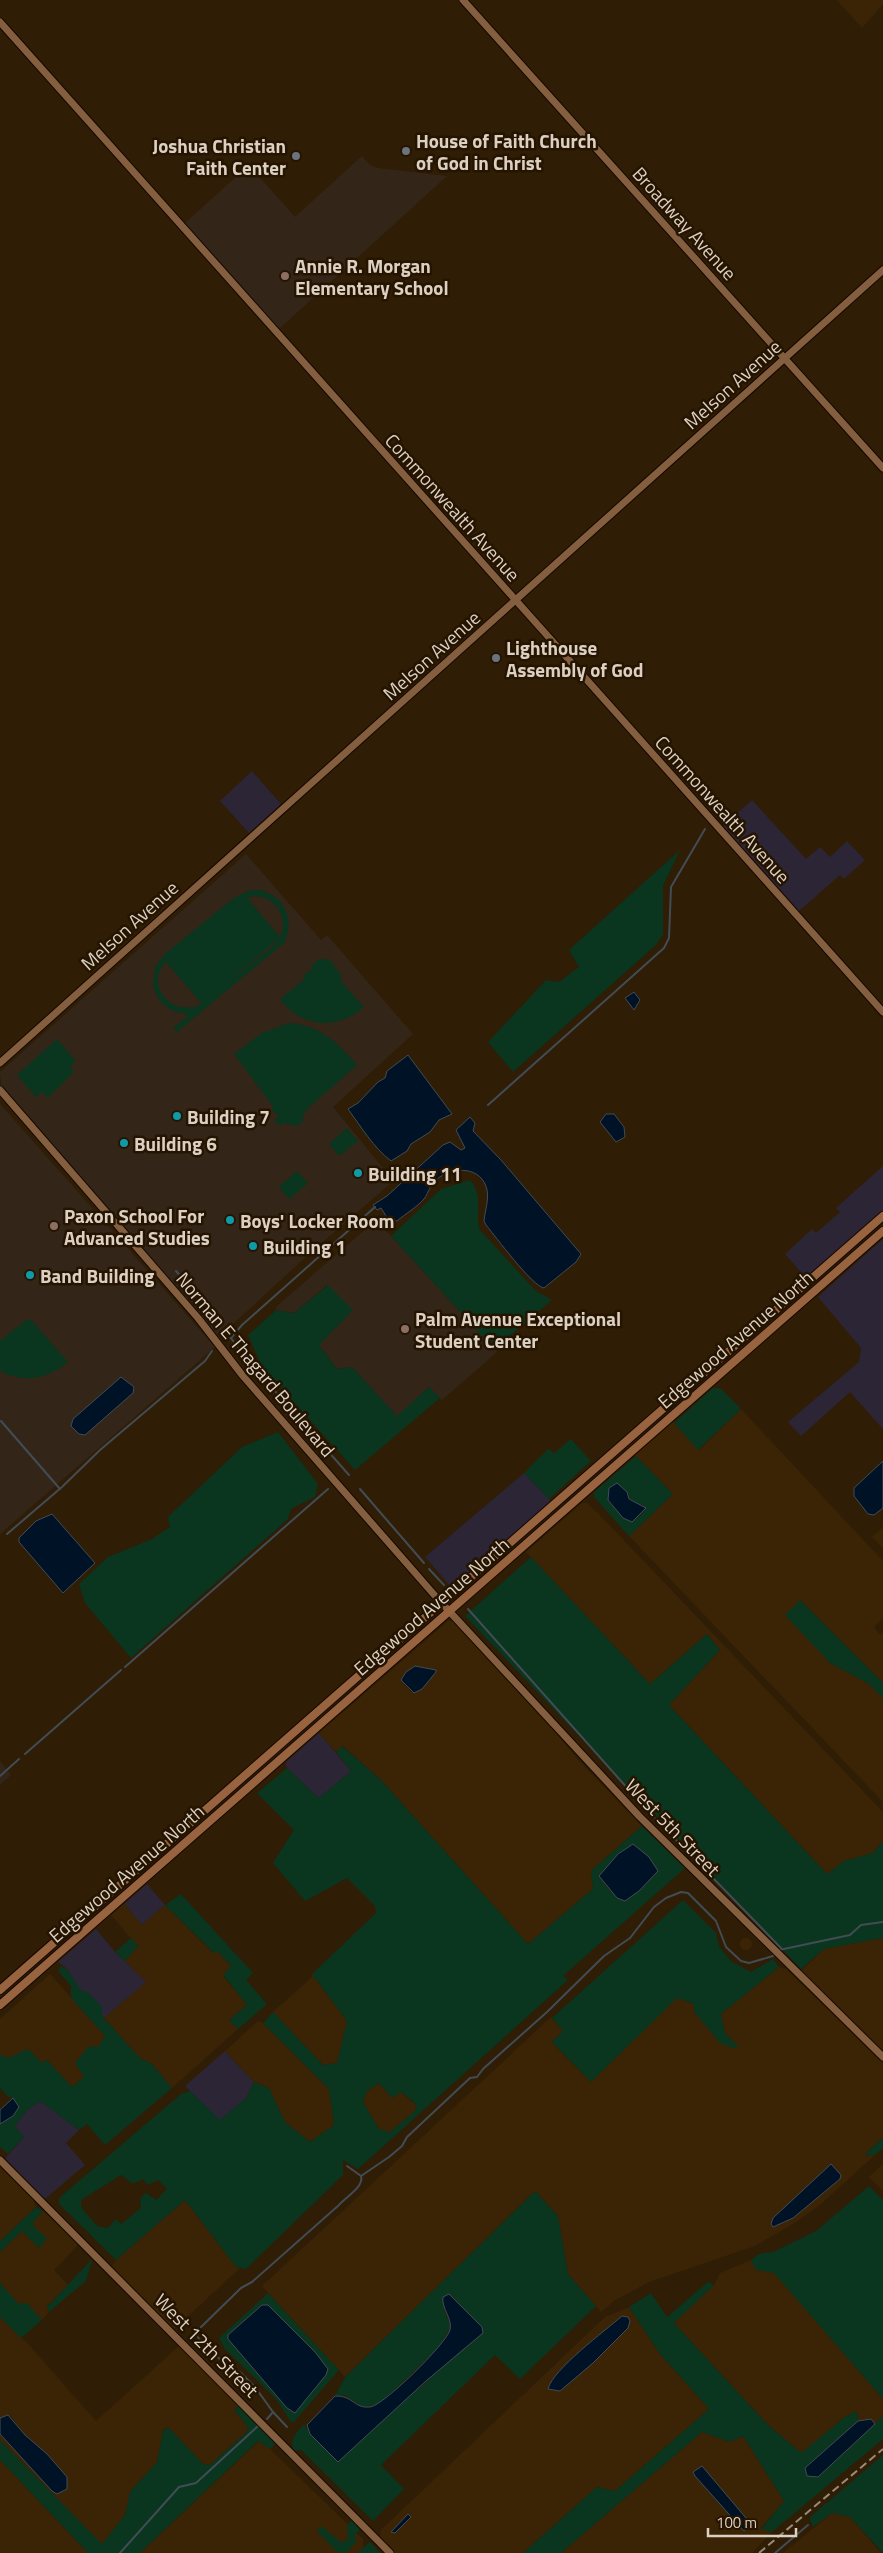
<svg xmlns="http://www.w3.org/2000/svg" width="883" height="2553" viewBox="0 0 883 2553" font-family="'Titillium Web',sans-serif">
<style>
.commercial{fill:#2c2535}
.built{fill:#3b2405;fill-rule:evenodd}
.education{fill:#332618}
.green{fill:#0a351f;fill-rule:evenodd}
.water{fill:#001326;stroke:#424c55}
.lines{fill:none;stroke-linecap:round;stroke-linejoin:round}
.stream{stroke:#424c55;stroke-width:2}
.secondary-casing{stroke:#170700;stroke-width:9}
.primary-casing{stroke:#170700;stroke-width:10}
.secondary{stroke:#835e3f;stroke-width:7}
.primary{stroke:#98643f;stroke-width:8}
.rail{stroke:#9a8b79;stroke-width:2;stroke-dasharray:8 4;stroke-linecap:butt}
.worship-dot{fill:#6b7280;stroke:#251400;stroke-width:2}
.education-dot{fill:#8d6e63;stroke:#251400;stroke-width:2}
.culture-dot{fill:#0f9aa8;stroke:#251400;stroke-width:2}
.labels{text-anchor:middle;dominant-baseline:central;stroke-width:5;stroke-linejoin:round;paint-order:stroke}
.poi-label{font-size:19px;font-weight:bold;fill:#dcd0c2;stroke:#251400;text-anchor:start}
.street-label{font-size:19px;fill:#dcd0c2;stroke:#251400}
</style>
<rect width="100%" height="100%" fill="#2f1d05"/>
<!-- commercial -->
<g class="commercial">
<polygon points="252,771 281,804 249,833 220,801"/>
<polygon points="752,800 806,859 820,847 830,857 847,841 865,860 844,879 840,875 799,911 723,826"/>
<polygon points="883,1166 883,1210 806,1278 785,1254 812,1229 816,1233 840,1212 836,1208"/>
<polygon points="883,1239 883,1429 850,1392 801,1436 788,1422 859,1362 861,1348 818,1297"/>
<polygon points="524,1473 551,1501 452,1588 425,1557"/>
<polygon points="319,1733 351,1771 319,1798 287,1768 285,1763"/>
<polygon points="147,1884 165,1905 142,1925 124,1904"/>
<polygon points="96,1929 115,1952 147,1982 104,2018 89,1993 81,1991 67,1969 58,1962"/>
<polygon points="225,2051 254,2082 246,2098 220,2121 185,2086"/>
<polygon points="40,2101 79,2130 66,2143 85,2165 46,2198 42,2198 4,2160 24,2137 15,2126 27,2110"/>
</g>
<!-- built -->
<g class="built">
<polygon points="837,0 883,0 883,4 862,28"/>
<polygon points="741,1409 883,1561 883,1618 874,1627 880,1635 883,1632 883,1683 800,1600 830,1663 869,1684 883,1698 883,1802 629,1536 673,1494 635,1455 673,1422 699,1450"/>
<polygon points="582,1503 587,1503 599,1514 883,1812 883,1841 873,1853 844,1861 828,1875 669,1705 720,1650 707,1634 650,1684 526,1552"/>
<polygon points="883,1527 883,1548 872,1537"/>
<path d="M448,1621H453L461,1629L557,1734L579,1761L642,1826L591,1871L593,1889L528,1944L381,1780L343,1746L336,1752L319,1733ZM415,1666L435,1670L436,1672L422,1689L411,1692L403,1683L402,1677Z"/>
<polygon points="124,1904 142,1925 165,1905 213,1953 217,1950 231,1967 223,1976 247,2005 229,2020 238,2029 172,2088 152,2064 140,2058 104,2018 146,1982 125,1961 138,1946 111,1915"/>
<circle cx="746" cy="1944" r="6"/>
<polygon points="883,1938 883,2055 800,1972 824,1949"/>
<polygon points="779,1967 786,1969 883,2063 883,2138 866,2153 867,2156 876,2154 821,2204 796,2222 755,2246 649,2282 614,2301 601,2312 568,2274 558,2216 535,2191 345,2377 262,2286 551,2017 563,2031 552,2042 591,2082 676,1998 694,2004 738,2046 725,2033 721,2014"/>
<polygon points="50,1974 105,2036 84,2077 72,2087 47,2060 42,2063 28,2049 8,2059 0,2055 0,2019"/>
<polygon points="312,1974 347,2021 337,2063 323,2065 273,2012 311,1978"/>
<polygon points="258,2021 263,2023 329,2089 334,2125 310,2142 285,2122 269,2088 254,2082 225,2051"/>
<polygon points="379,2083 392,2098 401,2092 415,2104 416,2110 390,2133 379,2129 363,2102 367,2091"/>
<polygon points="883,2164 883,2191 869,2177"/>
<polygon points="0,2165 33,2198 36,2207 0,2241"/>
<polygon points="185,2200 236,2267 240,2268 173,2330 111,2268 116,2260"/>
<polygon points="43,2211 79,2244 54,2270 68,2285 47,2306 49,2312 42,2320 27,2304 19,2305 0,2283 0,2252 22,2231 39,2248 32,2223"/>
<polygon points="751,2260 757,2270 774,2272 883,2399 883,2416 875,2424 871,2419 858,2421 857,2411 846,2416 802,2454 767,2424 673,2322 714,2285 720,2273"/>
<polygon points="629,2307 660,2354 709,2409 615,2491 597,2487 523,2553 394,2553 380,2538 381,2530 605,2317"/>
<polygon points="0,2317 28,2344 96,2421 179,2346 239,2405 234,2410 246,2424 248,2431 210,2465 203,2464 168,2427 163,2430 157,2462 130,2492 125,2515 102,2545 0,2440 0,2434 52,2491 67,2477 47,2454 25,2435 11,2416 0,2418"/>
<polygon points="702,2432 730,2442 743,2436 784,2501 761,2528 772,2532 752,2553 561,2553"/>
<polygon points="259,2441 270,2449 363,2539 363,2553 140,2553"/>
<polygon points="0,2460 88,2553 0,2553"/>
<polygon points="832,2513 850,2517 881,2553 783,2553"/>
</g>
<!-- education -->
<g class="education">
<polygon points="362,156 370,165 378,168 447,176 279,329 185,223 249,165 295,217"/>
<polygon points="246,854 321,940 327,935 413,1034 333,1107 392,1179 389,1182 390,1184 310,1253 219,1337 1,1085 0,1072"/>
<polygon points="0,1104 215,1347 0,1534"/>
<polygon points="375,1221 391,1236 497,1352 442,1400 429,1387 397,1417 352,1367 337,1369 319,1345 327,1285 294,1313 276,1310 277,1306"/>
<polygon points="0,1761 11,1775 0,1785"/>
</g>
<!-- green -->
<g class="green">
<polygon points="680,850 663,886 663,935 656,945 513,1072 488,1042 546,980 559,982 579,967 569,950"/>
<path d="M259,890C284,895 296,920 284,943L177,1032L173,1028L189,1015L173,1011L160,1002L153,987L155,967L165,954L234,898L248,891ZM254,896C276,897 289,917 280,937L247,898ZM278,939L273,946L223,986ZM166,962L202,1004C173,1019 143,985 166,962Z"/>
<path d="M319,959L330,960L342,977L340,980L364,1007C338,1031 301,1028 280,999L305,979L303,976L312,969L311,966Z"/>
<path d="M289,1023C320,1025 338,1043 357,1065L308,1108L302,1118L304,1120L297,1126L283,1123L280,1126L274,1120L279,1116L271,1109L273,1106L234,1054L262,1033Z"/>
<polygon points="57,1039 76,1061 70,1066 74,1072 48,1098 42,1092 36,1097 17,1075"/>
<polygon points="347,1128 358,1141 339,1156 329,1144"/>
<polygon points="297,1171 308,1183 289,1199 279,1187"/>
<path d="M470,1180C485,1197 474,1211 480,1230L536,1291L552,1300L494,1349L391,1236L441,1189Z"/>
<polygon points="328,1285 353,1310 319,1345 337,1369 352,1367 397,1416 429,1387 440,1398 355,1470 262,1367 248,1335 276,1310 294,1313"/>
<path d="M26,1320H31L68,1362C47,1379 24,1384 0,1371V1341Z"/>
<polygon points="713,1388 720,1388 741,1409 698,1450 674,1423"/>
<polygon points="278,1432 318,1484 315,1497 291,1509 288,1519 131,1658 85,1603 79,1584 108,1557 152,1539 170,1527 168,1517 242,1447"/>
<polygon points="571,1439 591,1461 549,1499 524,1473 548,1449 554,1453"/>
<path d="M636,1456L673,1494L629,1536L594,1497V1492ZM627,1492C630,1501 635,1504 644,1505V1512L632,1522L623,1518L611,1504L610,1502Z"/>
<polygon points="531,1557 650,1684 707,1634 720,1650 669,1705 827,1874 844,1861 873,1853 883,1841 883,1938 824,1949 801,1969 465,1616"/>
<polygon points="800,1600 883,1683 883,1698 869,1684 830,1663 785,1615"/>
<path d="M342,1746L381,1780L528,1944L593,1889L591,1871L642,1826L685,1868L563,1976L568,1980L358,2169L343,2160V2175L246,2269L236,2267L185,2200L116,2260L59,2204V2198L181,2094L190,2091L220,2120L246,2098L254,2082L269,2088L285,2122L310,2142L334,2125L329,2089L263,2023L273,2012L323,2065L337,2063L347,2021L312,1974L376,1913L375,1906L347,1878L305,1901L273,1863L294,1830L257,1793L287,1768L319,1798L351,1771L336,1752ZM655,1875L629,1899L610,1891L599,1876ZM379,2083L392,2098L401,2092L415,2103L416,2110L390,2132L379,2129L363,2102L367,2091ZM121,2175L133,2184L143,2179L148,2185L158,2180L167,2189L156,2200L146,2193L140,2198L141,2208L121,2224L116,2219L108,2228L97,2226L81,2207V2200Z"/>
<polygon points="181,1894 253,1973 246,1980 267,2004 238,2029 229,2020 247,2005 223,1975 231,1966 217,1951 214,1953 165,1905"/>
<polygon points="683,1900 716,1933 719,1946 731,1961 751,1972 773,1959 779,1967 721,2014 725,2033 738,2046 736,2049 720,2043 694,2012 694,2004 677,1998 591,2082 552,2042 563,2031 552,2018"/>
<polygon points="131,1938 138,1946 125,1961 115,1952"/>
<polygon points="61,1966 67,1969 81,1990 89,1993 102,2007 102,2016 140,2058 152,2064 172,2088 105,2145 87,2124 79,2130 40,2101 27,2110 15,2126 24,2137 8,2154 0,2147 0,2124 13,2116 19,2107 12,2097 8,2097 0,2088 0,2055 8,2058 28,2049 42,2063 47,2060 72,2087 84,2077 75,2063 89,2046 98,2047 105,2036 71,1998 71,1986 58,1971"/>
<polygon points="883,2138 883,2148 876,2154 867,2156 866,2153"/>
<polygon points="869,2186 883,2200 883,2399 774,2273 756,2270 751,2260 759,2254 773,2252 816,2231"/>
<path d="M535,2191L558,2216L568,2274L596,2306L520,2379L495,2355L381,2465L404,2489L373,2521L301,2450H294C288,2440 298,2431 304,2424L310,2434L419,2389L482,2327L452,2296L444,2310L451,2327L439,2347L380,2404L363,2407L344,2395L335,2396L345,2377Z"/>
<polygon points="36,2207 43,2211 32,2224 47,2239 39,2248 22,2231 0,2252 0,2241"/>
<polygon points="93,2258 86,2281 49,2312 47,2307"/>
<polygon points="708,2282 714,2285 674,2323 767,2424 801,2453 846,2416 857,2411 858,2421 806,2467 818,2477 883,2416 883,2439 772,2532 761,2529 784,2501 743,2436 730,2442 702,2432 561,2553 523,2553 597,2487 615,2491 709,2409 660,2354 629,2307 651,2293 667,2317"/>
<polygon points="0,2283 19,2304 27,2303 42,2320 21,2338 0,2317"/>
<path d="M268,2293L339,2370L294,2422H291L276,2399L225,2349L219,2338ZM326,2375L309,2393L297,2411L287,2408L282,2399Z"/>
<polygon points="239,2405 275,2444 270,2449 258,2441 140,2553 88,2553 0,2460 0,2440 102,2544 125,2515 130,2492 157,2462 163,2431 168,2427 203,2464 210,2465 248,2431 246,2424 234,2410"/>
<polygon points="883,2455 883,2553 850,2517 832,2513 813,2527 809,2518"/>
<polygon points="352,2519 360,2530 354,2536 357,2541 346,2553 337,2552 317,2531 321,2526 342,2543 348,2538 347,2526"/>
<polygon points="370,2542 380,2553 357,2553"/>
</g>
<!-- water -->
<g class="water">
<polygon points="634,992 640,1000 634,1010 625,998"/>
<path d="M408,1055L452,1114L439,1120L430,1132L411,1144L407,1151L391,1161C373,1147 362,1128 348,1109L358,1103L378,1082L385,1078L387,1071Z"/>
<polygon points="606,1114 614,1114 624,1127 625,1137 616,1142 600,1122"/>
<path d="M470,1117L475,1123L473,1131L501,1160L581,1254L576,1262L544,1288C532,1286 496,1237 486,1225L484,1221C485,1210 489,1201 487,1190C482,1166 453,1166 437,1179C430,1184 429,1192 424,1199C417,1207 405,1214 397,1221L388,1219L381,1208L377,1210L373,1205L387,1196L443,1145L450,1142L461,1150L465,1148L456,1130Z"/>
<polygon points="121,1377 134,1387 133,1393 85,1435 79,1434 71,1426 73,1419"/>
<polygon points="883,1461 883,1508 874,1515 868,1514 854,1496 854,1488"/>
<polygon points="617,1483 627,1492 629,1499 646,1508 632,1522 623,1518 608,1500 609,1488"/>
<polygon points="52,1514 95,1563 63,1593 19,1542 19,1538 36,1521"/>
<polygon points="415,1666 436,1670 436,1672 422,1689 414,1693 401,1680 406,1672"/>
<polygon points="633,1844 649,1857 658,1871 639,1891 625,1901 617,1898 599,1876 618,1854"/>
<polygon points="13,2098 19,2107 13,2116 0,2124 0,2110"/>
<polygon points="831,2164 841,2175 840,2179 793,2218 773,2227 771,2224 773,2218"/>
<path d="M449,2294L482,2327L483,2333L426,2381L338,2462L310,2434L307,2425L335,2396C353,2395 354,2409 370,2407C383,2406 446,2344 450,2330C453,2319 441,2308 443,2297Z"/>
<polygon points="262,2305 268,2305 315,2352 328,2369 326,2375 295,2413 287,2408 228,2339 228,2335"/>
<path d="M622,2316L628,2317L630,2321L628,2328L593,2363L560,2391L548,2389C553,2369 605,2331 622,2316Z"/>
<polygon points="8,2415 25,2435 47,2454 67,2477 67,2489 57,2494 52,2491 0,2434 0,2418"/>
<polygon points="871,2419 875,2424 818,2477 807,2476 805,2468 858,2421"/>
<polygon points="702,2466 751,2524 744,2531 695,2476 693,2472"/>
<polygon points="408,2514 411,2517 395,2533 391,2532"/>
</g>
<g class="lines">
<!-- stream -->
<g class="stream">
<polyline points="488,1105 664,948 669,938 671,887 705,829"/>
<polyline points="176,1271 206,1305"/>
<polyline points="228,1334 245,1357 349,1475"/>
<polyline points="231,1338 242,1325 375,1207"/>
<polyline points="1,1421 60,1489"/>
<polyline points="360,1489 424,1563"/>
<polyline points="7,1534 62,1487 100,1450 205,1361 212,1351"/>
<polyline points="429,1569 444,1585"/>
<polyline points="468,1609 645,1808 781,1948"/>
<polyline points="125,1667 328,1489"/>
<polyline points="25,1754 121,1670"/>
<polyline points="0,1776 19,1759"/>
<polyline points="779,1950 850,1935 861,1925 883,1922"/>
<polyline points="347,2166 361,2176"/>
<path d="M200,2340L197,2336L199,2329L241,2288L252,2282L339,2205C346,2197 364,2187 361,2176L389,2157L402,2146L407,2137L470,2078L477,2077L483,2069L547,2012L604,1956L630,1938L654,1907L666,1898L681,1892L688,1893L716,1921L726,1947L741,1961L749,1963L773,1956"/>
<polyline points="209,2350 233,2370 240,2372 255,2387 273,2412 267,2419"/>
<polyline points="273,2412 287,2427"/>
<polyline points="120,2553 179,2487 196,2483 258,2426"/>
<polyline points="775,2553 808,2525"/>
</g>
<!-- secondary casing -->
<g class="secondary-casing">
<g id="secondary">
<polyline points="463,0 883,468"/>
<polyline points="0,22 883,1012"/>
<polyline points="0,1063 883,270"/>
<polyline points="0,1090 198,1318 243,1376 437,1598 639,1816 883,2057"/>
<polyline points="0,2160 390,2553"/>
</g>
</g>
<!-- primary casing -->
<g class="primary-casing">
<g id="primary">
<polyline points="0,1990 883,1216"/>
<polyline points="0,2005 883,1231"/>
</g>
</g>
<!-- secondary -->
<use href="#secondary" class="secondary"/>
<!-- primary -->
<use href="#primary" class="primary"/>
<!-- rail -->
<polyline class="rail" points="759,2553 883,2449"/>
</g>
<!-- markers -->
<g class="worship-dot">
<circle cx="406" cy="151" r="5"/>
<circle cx="296" cy="156" r="5"/>
<circle cx="496" cy="658" r="5"/>
</g>
<g class="education-dot">
<circle cx="285" cy="276" r="5"/>
<circle cx="54" cy="1226" r="5"/>
<circle cx="405" cy="1329" r="5"/>
</g>
<g class="culture-dot">
<circle cx="177" cy="1116" r="5"/>
<circle cx="124" cy="1143" r="5"/>
<circle cx="358" cy="1173" r="5"/>
<circle cx="230" cy="1220" r="5"/>
<circle cx="253" cy="1246" r="5"/>
<circle cx="30" cy="1275" r="5"/>
</g>
<g class="labels">
<!-- poi labels -->
<g class="poi-label">
<text x="416" y="140">House of Faith Church<tspan x="416" dy="22">of God in Christ</tspan></text>
<text x="286" y="145" text-anchor="end">Joshua Christian<tspan x="286" dy="22">Faith Center</tspan></text>
<text x="295" y="265">Annie R. Morgan<tspan x="295" dy="22">Elementary School</tspan></text>
<text x="506" y="647">Lighthouse<tspan x="506" dy="22">Assembly of God</tspan></text>
<text x="187" y="1116">Building 7</text>
<text x="134" y="1143">Building 6</text>
<text x="368" y="1173">Building 11</text>
<text x="64" y="1215">Paxon School For<tspan x="64" dy="22">Advanced Studies</tspan></text>
<text x="240" y="1220">Boys' Locker Room</text>
<text x="263" y="1246">Building 1</text>
<text x="40" y="1275">Band Building</text>
<text x="415" y="1318">Palm Avenue Exceptional<tspan x="415" dy="22">Student Center</tspan></text>
</g>
<!-- street labels -->
<g class="street-label">
<text transform="translate(685 223) rotate(48)">Broadway Avenue</text>
<text transform="translate(732 384) rotate(-42)">Melson Avenue</text>
<text transform="translate(453 507) rotate(48)">Commonwealth Avenue</text>
<text transform="translate(431 655) rotate(-42)">Melson Avenue</text>
<text transform="translate(723 809) rotate(48)">Commonwealth Avenue</text>
<text transform="translate(129 925) rotate(-42)">Melson Avenue</text>
<text transform="translate(735 1339) rotate(-41)">Edgewood Avenue North</text>
<text transform="translate(256 1364) rotate(50)">Norman E Thagard Boulevard</text>
<text transform="translate(431 1606) rotate(-41)">Edgewood Avenue North</text>
<text transform="translate(673 1827) rotate(46)">West 5th Street</text>
<text transform="translate(126 1873) rotate(-41)">Edgewood Avenue North</text>
<text transform="translate(207 2345) rotate(45)">West 12th Street</text>
</g>
</g>
<!-- scale -->
<path d="M708 2528v8h88v-8" fill="none" stroke="#dcd0c2" stroke-width="2.5"/>
<text x="716" y="2528" font-size="15" fill="#dcd0c2" stroke="#251400" stroke-width="4" paint-order="stroke">100 m</text>
</svg>
